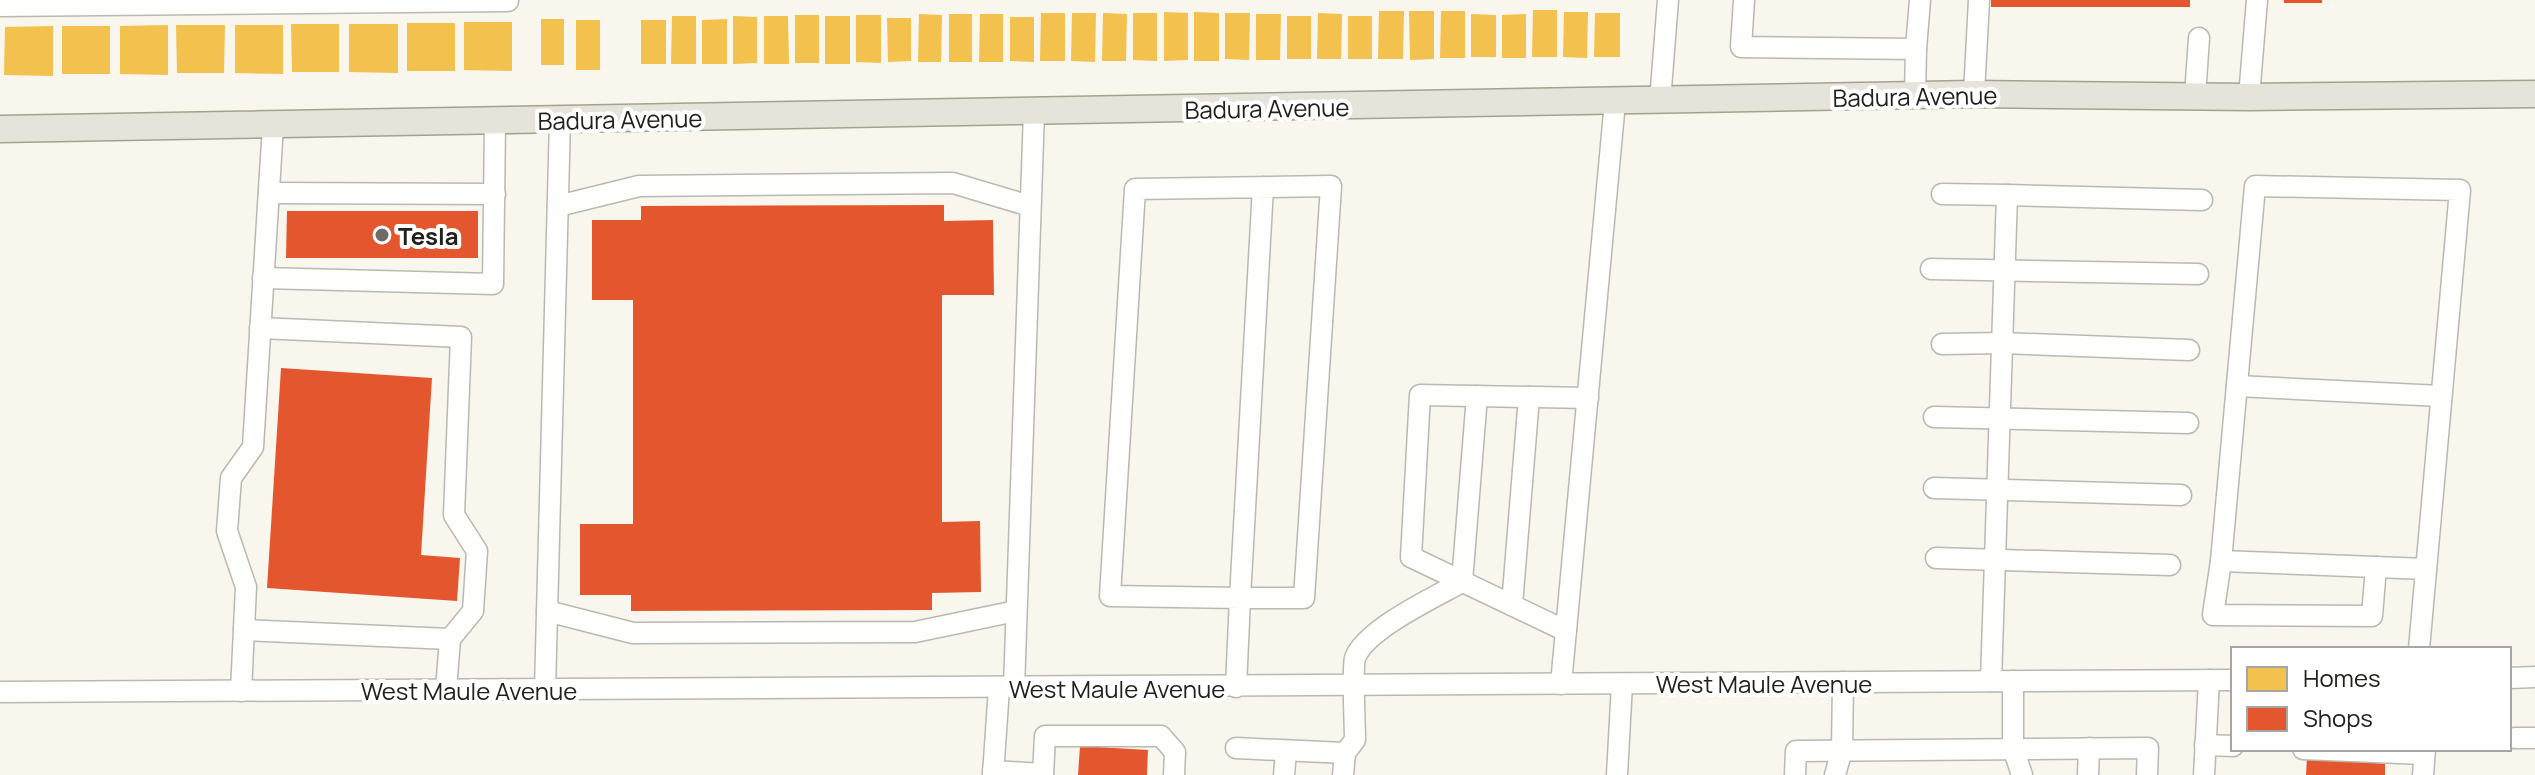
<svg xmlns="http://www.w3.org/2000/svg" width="2535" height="775" viewBox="0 0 2535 775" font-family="Manrope,sans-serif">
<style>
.homes{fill:#f2c14e}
.shops{fill:#e4572e}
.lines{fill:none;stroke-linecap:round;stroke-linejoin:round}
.minor-casing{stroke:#bab8b2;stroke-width:23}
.major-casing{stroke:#a6a18e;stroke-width:29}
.minor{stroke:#fefefc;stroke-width:20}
.major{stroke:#e5e3da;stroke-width:26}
.poi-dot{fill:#6d6b65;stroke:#fff;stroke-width:3}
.labels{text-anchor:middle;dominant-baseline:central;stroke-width:8;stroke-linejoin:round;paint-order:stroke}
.street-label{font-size:24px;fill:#22201b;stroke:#fff}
.poi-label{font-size:24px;font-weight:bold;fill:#22201b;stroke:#fff;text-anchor:start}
</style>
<rect width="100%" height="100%" fill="#f9f6ee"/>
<!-- homes -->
<g class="homes">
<polygon points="1533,10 1557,10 1557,57 1532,57"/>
<polygon points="1379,11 1404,11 1403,59 1378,59"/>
<polygon points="1409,11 1434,11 1434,59 1410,60"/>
<polygon points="1441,11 1465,11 1465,58 1440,58"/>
<polygon points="1164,12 1188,13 1188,60 1164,61"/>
<polygon points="1194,12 1219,13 1219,61 1194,61"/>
<polygon points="1564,12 1588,12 1587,58 1563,57"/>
<polygon points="1041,13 1065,13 1065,61 1040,61"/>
<polygon points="1072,13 1096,13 1095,62 1071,61"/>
<polygon points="1103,13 1127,14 1126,61 1102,61"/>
<polygon points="1133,13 1157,13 1157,61 1133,60"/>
<polygon points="1225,13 1250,13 1249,60 1225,59"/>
<polygon points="1318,13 1342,14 1341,59 1317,59"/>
<polygon points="1595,13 1620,13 1620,57 1594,57"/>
<polygon points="919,14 942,15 941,62 918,62"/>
<rect x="949" y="14" width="23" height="48"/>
<polygon points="980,14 1003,14 1003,62 979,62"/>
<polygon points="1256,14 1281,14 1280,60 1256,60"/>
<polygon points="1471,14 1496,15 1496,57 1471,57"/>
<polygon points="1526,14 1526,58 1502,58 1502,15"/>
<rect x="795" y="15" width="24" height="48"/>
<polygon points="856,15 881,15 881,63 856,62"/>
<polygon points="672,16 696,16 696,64 671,64"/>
<polygon points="733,16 757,17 757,63 733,64"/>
<polygon points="764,16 788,16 789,64 764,64"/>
<rect x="825" y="16" width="25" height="48"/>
<rect x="1287" y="16" width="24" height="43"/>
<rect x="1348" y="16" width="24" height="43"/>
<polygon points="1010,17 1034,17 1034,62 1010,61"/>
<polygon points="887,18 911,18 911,61 888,62"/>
<rect x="541" y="19" width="23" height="46"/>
<polygon points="727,19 727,64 702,64 702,20"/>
<rect x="576" y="20" width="24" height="50"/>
<rect x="641" y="20" width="25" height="44"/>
<polygon points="464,22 512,22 512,71 464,70"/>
<rect x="407" y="23" width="48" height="48"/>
<polygon points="291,24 339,24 339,72 292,72"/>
<polygon points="349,24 398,24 398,73 349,72"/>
<polygon points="168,25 168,75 120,74 120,26"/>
<polygon points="176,25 225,25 224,73 177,73"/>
<polygon points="235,25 283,25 283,74 235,73"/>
<polygon points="53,26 53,76 4,75 5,27"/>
<rect x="62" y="26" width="48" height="48"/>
</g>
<!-- shops -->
<g class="shops">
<rect x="1991" y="0" width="199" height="7"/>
<rect x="2284" y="0" width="38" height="3"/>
<polygon points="944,205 944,221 993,220 994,295 942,295 942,522 980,521 981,592 932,593 932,610 631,611 631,595 580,595 580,524 633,524 633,300 592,300 592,220 641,220 641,206"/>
<polygon points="287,211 478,211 478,258 286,258"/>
<polygon points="281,368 432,378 421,555 460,558 457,601 267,588"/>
<polygon points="1080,746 1148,750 1147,775 1078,775"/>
<polygon points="2307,757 2385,764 2385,775 2306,775"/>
</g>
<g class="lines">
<!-- minor casing -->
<g class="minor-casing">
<g id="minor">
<polyline points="1744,0 1741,47 1916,49 1920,0"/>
<polyline points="0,6 508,1"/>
<polyline points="1974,94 1979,0"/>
<polyline points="1915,95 1916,49"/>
<polyline points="2195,96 2199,38"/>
<polyline points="2249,97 2257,0"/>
<polyline points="1660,101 1668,0"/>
<polyline points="269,193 495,194"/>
<polyline points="1942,194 2007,195"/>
<polyline points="558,206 639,186 953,183 1030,206"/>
<polyline points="1931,269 2198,274"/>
<polyline points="263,278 493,284 495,121"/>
<polyline points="260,328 461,337 454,515 477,551 473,611 450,639 446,690"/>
<polyline points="1942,344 2002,343 2189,350"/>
<polyline points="2237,386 2441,396"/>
<polyline points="1934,417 2188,423"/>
<polyline points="1934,488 2181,495"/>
<polyline points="1936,558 2170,565"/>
<polyline points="2221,561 2213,615 2372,616 2376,567"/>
<polyline points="1512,605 1529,397"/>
<polyline points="547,611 633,633 915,632 1016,611"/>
<polyline points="244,630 450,639"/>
<polyline points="1566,631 1411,557 1420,395 1588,398"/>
<polyline points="2419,649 2460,190 2255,186 2221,561 2426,569"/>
<polyline points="2509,678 2535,677"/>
<polyline points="1991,681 2007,195 2202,200"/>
<polyline points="2013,681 2013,748 2022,775"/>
<polyline points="1561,684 1615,102"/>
<polyline points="1236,687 1240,598 1110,596 1135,189 1331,186 1304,598 1240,598 1263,187"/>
<polyline points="1014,688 1034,112"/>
<polyline points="545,689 560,120"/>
<polyline points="241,691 246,587 227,531 231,478 253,447 273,125"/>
<polyline points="0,692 2233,680"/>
<polyline points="2515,738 2535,738"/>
<polyline points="2205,745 2233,746"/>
<polyline points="1236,748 1345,753"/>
<polyline points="2303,749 2424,754"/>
<polyline points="993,771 1043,774"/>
<polyline points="993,775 999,688"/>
<polyline points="1043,775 1045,736 1161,736 1175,752 1174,775"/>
<polyline points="1284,775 1286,752"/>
<path d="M1343,775L1345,753L1355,740C1355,725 1352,669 1355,658C1366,629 1435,597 1462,582L1477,396"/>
<polyline points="1617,775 1622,684"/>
<polyline points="1795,775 1796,751 2148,748 2147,775"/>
<polyline points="1835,775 1842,750 1843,682"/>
<polyline points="2088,775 2089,748"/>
<polyline points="2204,775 2209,680"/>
<polyline points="2423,775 2425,749"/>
</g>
</g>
<!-- major casing -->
<g class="major-casing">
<polyline id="major" points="0,129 1974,94 2249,97 2535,94"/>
</g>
<!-- minor -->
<use href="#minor" class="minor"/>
<!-- major -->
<use href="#major" class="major"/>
</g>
<!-- markers -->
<circle class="poi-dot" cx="382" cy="235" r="8"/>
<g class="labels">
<!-- street labels -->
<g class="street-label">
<text transform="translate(1915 96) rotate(-1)">Badura Avenue</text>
<text transform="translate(1267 108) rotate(-1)">Badura Avenue</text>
<text transform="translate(620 119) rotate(-1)">Badura Avenue</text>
<text x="1764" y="683">West Maule Avenue</text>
<text x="1117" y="688">West Maule Avenue</text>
<text x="469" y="690">West Maule Avenue</text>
</g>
<!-- poi labels -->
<g class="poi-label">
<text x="398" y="235">Tesla</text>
</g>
</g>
<!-- legend -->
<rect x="2231" y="647" width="280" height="104" fill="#ffffff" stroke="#a7a6a4" stroke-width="2"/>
<rect x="2247" y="667" width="40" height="24" fill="#f2c14e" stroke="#a7a6a4" stroke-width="2"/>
<text x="2303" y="687" font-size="24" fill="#22201b">Homes</text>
<rect x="2247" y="707" width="40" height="24" fill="#e4572e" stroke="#a7a6a4" stroke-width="2"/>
<text x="2303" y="727" font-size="24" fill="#22201b">Shops</text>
</svg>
